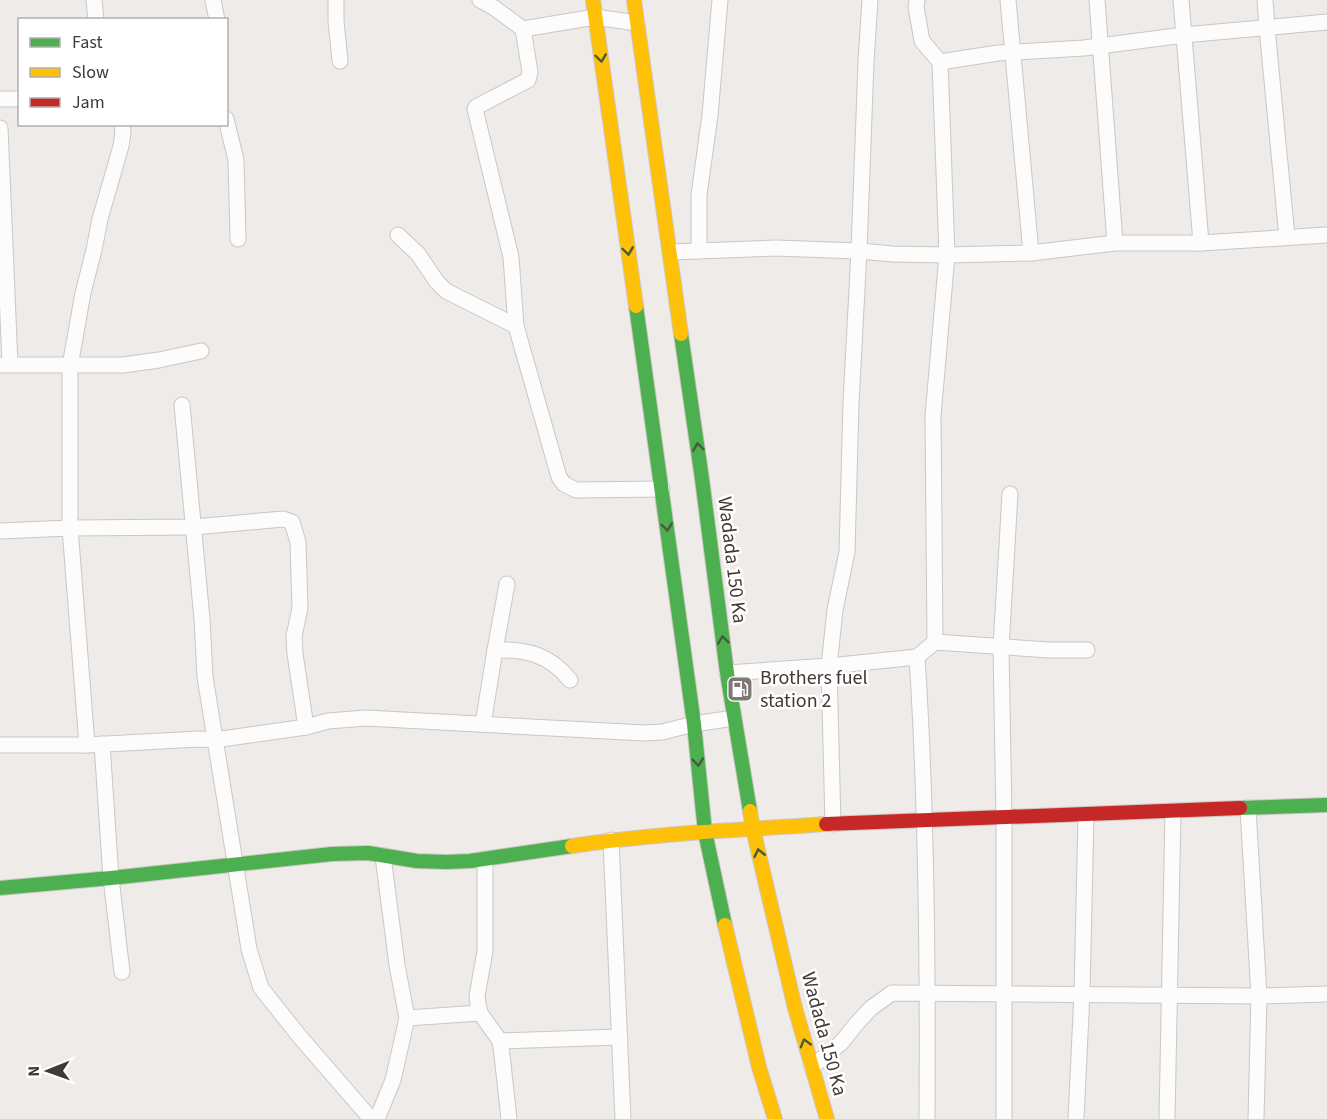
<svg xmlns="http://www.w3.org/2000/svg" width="1327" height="1119" viewBox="0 0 1327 1119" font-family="'Source Sans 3',sans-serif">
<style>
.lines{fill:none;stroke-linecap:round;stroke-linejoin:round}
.street-casing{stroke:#cac7c4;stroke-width:17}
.fast-casing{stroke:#cec7c1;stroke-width:16}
.slow-casing{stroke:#cec7c1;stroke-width:16}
.jam-casing{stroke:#cec7c1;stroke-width:16}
.street{stroke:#fcfcfc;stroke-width:15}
.fast{stroke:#4caf50;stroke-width:14}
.slow{stroke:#ffc107;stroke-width:14}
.jam{stroke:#c62828;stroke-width:14}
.oneway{stroke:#455c3d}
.labels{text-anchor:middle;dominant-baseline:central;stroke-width:5;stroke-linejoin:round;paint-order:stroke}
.street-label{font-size:20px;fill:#423935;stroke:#fff}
.poi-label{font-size:20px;fill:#423935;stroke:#fff;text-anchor:start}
</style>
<rect width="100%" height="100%" fill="#eeebe8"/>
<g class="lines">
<!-- street casing -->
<g class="street-casing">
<g id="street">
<polyline points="94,0 96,20"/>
<polyline points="213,0 217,20"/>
<polyline points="336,0 336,21 340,61"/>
<polyline points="480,0 493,7 523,29 595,17 637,23"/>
<path d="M917,0L916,7L922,41L940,62L947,255L933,416L935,642L917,657C927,810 928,965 927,1119"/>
<polyline points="1008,0 1031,253"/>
<polyline points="1097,0 1115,243"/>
<polyline points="1181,0 1201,243"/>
<polyline points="1265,0 1267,28 1287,237"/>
<polyline points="523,29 530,72 528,80 476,107 475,109 511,257 516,326 559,477 564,484 576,490 662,489"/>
<polyline points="940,62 998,53 1084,48 1184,35 1327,22"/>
<polyline points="0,99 20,99"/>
<polyline points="226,119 236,160 238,239"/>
<polyline points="0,128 10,364"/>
<polyline points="398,235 418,254 437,282 446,291 516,326"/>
<polyline points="699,251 699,195 710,115 720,0"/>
<polyline points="671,252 776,248 859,251 893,254 947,255 1031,253 1115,243 1201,243 1327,235"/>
<polyline points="0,365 123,365 159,360 201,351"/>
<polyline points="182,405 202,619 205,677 249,949 261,988 300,1037 371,1119"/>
<polyline points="0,531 70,528 194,527 283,519 292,522 298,542 300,608 294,636 295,654 306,727"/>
<polyline points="935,642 1049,650 1087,650"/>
<path d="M495,650C526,649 549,654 570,680"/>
<polyline points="727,673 829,666 917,657"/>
<polyline points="483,724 495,650 507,584"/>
<polyline points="102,744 111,878 122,972"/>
<polyline points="0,745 87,745 199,739 214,740 306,727 328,721 366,718 644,733 662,732 694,724 734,718"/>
<polyline points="87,745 70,528 70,366 83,293 94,250 100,219 121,146 123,133 122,124"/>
<polyline points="1248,808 1259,996 1256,1119"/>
<polyline points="833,824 829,666 835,610 847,552 851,403 859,251 866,62 870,0"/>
<polyline points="611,840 623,1119"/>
<polyline points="485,859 485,951 477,996 478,1004 480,1013 500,1041 502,1055 509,1119"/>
<polyline points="407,1018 480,1013"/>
<polyline points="500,1041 620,1037"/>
<polyline points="812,1067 841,1043 857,1023 871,1008 892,993 1259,996 1327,994"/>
<polyline points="377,1119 393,1080 407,1018 397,965 383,856"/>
<polyline points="1004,1119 1004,818 1001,647 1010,494"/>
<polyline points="1076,1119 1082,993 1086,815"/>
<polyline points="1167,1119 1173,811"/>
</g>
</g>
<!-- fast casing -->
<g class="fast-casing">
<g id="fast">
<polyline points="636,306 694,724 705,832 725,925"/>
<polyline points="681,334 702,479 727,673 750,811"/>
<polyline points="1240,808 1327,805"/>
<polyline points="0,888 111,878 332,854 368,853 417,861 446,862 470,861 572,846"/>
</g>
</g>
<!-- slow casing -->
<g class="slow-casing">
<g id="slow">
<polyline points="593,0 636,306"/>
<polyline points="634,0 681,334"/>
<polyline points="750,811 753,829 795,1008 827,1119"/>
<path d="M572,846C656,833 741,830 826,824"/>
<polyline points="725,925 759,1067 775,1119"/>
</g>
</g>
<!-- jam casing -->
<g class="jam-casing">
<polyline id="jam" points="826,824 1240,808"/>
</g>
<!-- street -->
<use href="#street" class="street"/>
<!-- fast -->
<use href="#fast" class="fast"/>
<!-- slow -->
<use href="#slow" class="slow"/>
<!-- jam -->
<use href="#jam" class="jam"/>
</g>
<!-- one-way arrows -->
<defs><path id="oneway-chevron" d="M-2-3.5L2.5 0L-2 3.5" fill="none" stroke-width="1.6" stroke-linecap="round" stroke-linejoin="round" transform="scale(1.5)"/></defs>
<g class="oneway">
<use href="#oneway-chevron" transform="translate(601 58) rotate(82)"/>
<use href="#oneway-chevron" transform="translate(628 251) rotate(82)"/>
<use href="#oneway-chevron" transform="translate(698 447) rotate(-98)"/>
<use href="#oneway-chevron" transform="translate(667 527) rotate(82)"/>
<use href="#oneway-chevron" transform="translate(723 640) rotate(-97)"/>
<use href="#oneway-chevron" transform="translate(698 762) rotate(84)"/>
<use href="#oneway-chevron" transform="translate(759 853) rotate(-103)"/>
<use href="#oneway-chevron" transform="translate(805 1043) rotate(-106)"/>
</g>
<!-- icons -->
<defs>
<g id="fuel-square" transform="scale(1.35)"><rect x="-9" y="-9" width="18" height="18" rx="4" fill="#7e7774" stroke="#fff"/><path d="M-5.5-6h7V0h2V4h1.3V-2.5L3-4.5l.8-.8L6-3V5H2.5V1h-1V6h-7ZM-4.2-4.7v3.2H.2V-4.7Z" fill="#fff"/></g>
</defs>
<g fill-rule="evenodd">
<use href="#fuel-square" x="740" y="689"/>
</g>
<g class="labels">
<!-- street labels -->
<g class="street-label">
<text transform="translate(732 560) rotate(83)">Wadada 150 Ka</text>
<text transform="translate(824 1034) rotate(75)">Wadada 150 Ka</text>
</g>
<!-- poi labels -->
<g class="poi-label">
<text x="760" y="678">Brothers fuel<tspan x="760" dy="23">station 2</tspan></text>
</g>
</g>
<!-- legend -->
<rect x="18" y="18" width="210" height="108" fill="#ffffff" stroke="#b3b0ae" stroke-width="1.5"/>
<rect x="30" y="38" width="30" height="9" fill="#4caf50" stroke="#b3b0ae" stroke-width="1.5"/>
<text x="72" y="48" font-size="18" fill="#423935">Fast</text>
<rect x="30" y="68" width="30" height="9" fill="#ffc107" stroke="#b3b0ae" stroke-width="1.5"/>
<text x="72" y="78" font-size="18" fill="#423935">Slow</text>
<rect x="30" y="98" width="30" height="9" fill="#c62828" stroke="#b3b0ae" stroke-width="1.5"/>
<text x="72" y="108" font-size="18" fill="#423935">Jam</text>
<!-- north arrow -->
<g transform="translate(48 1071) rotate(269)" stroke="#ffffff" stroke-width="4.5" paint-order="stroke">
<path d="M0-4.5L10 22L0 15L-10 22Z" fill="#423935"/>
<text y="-9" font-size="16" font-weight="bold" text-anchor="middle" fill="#423935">N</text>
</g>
</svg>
